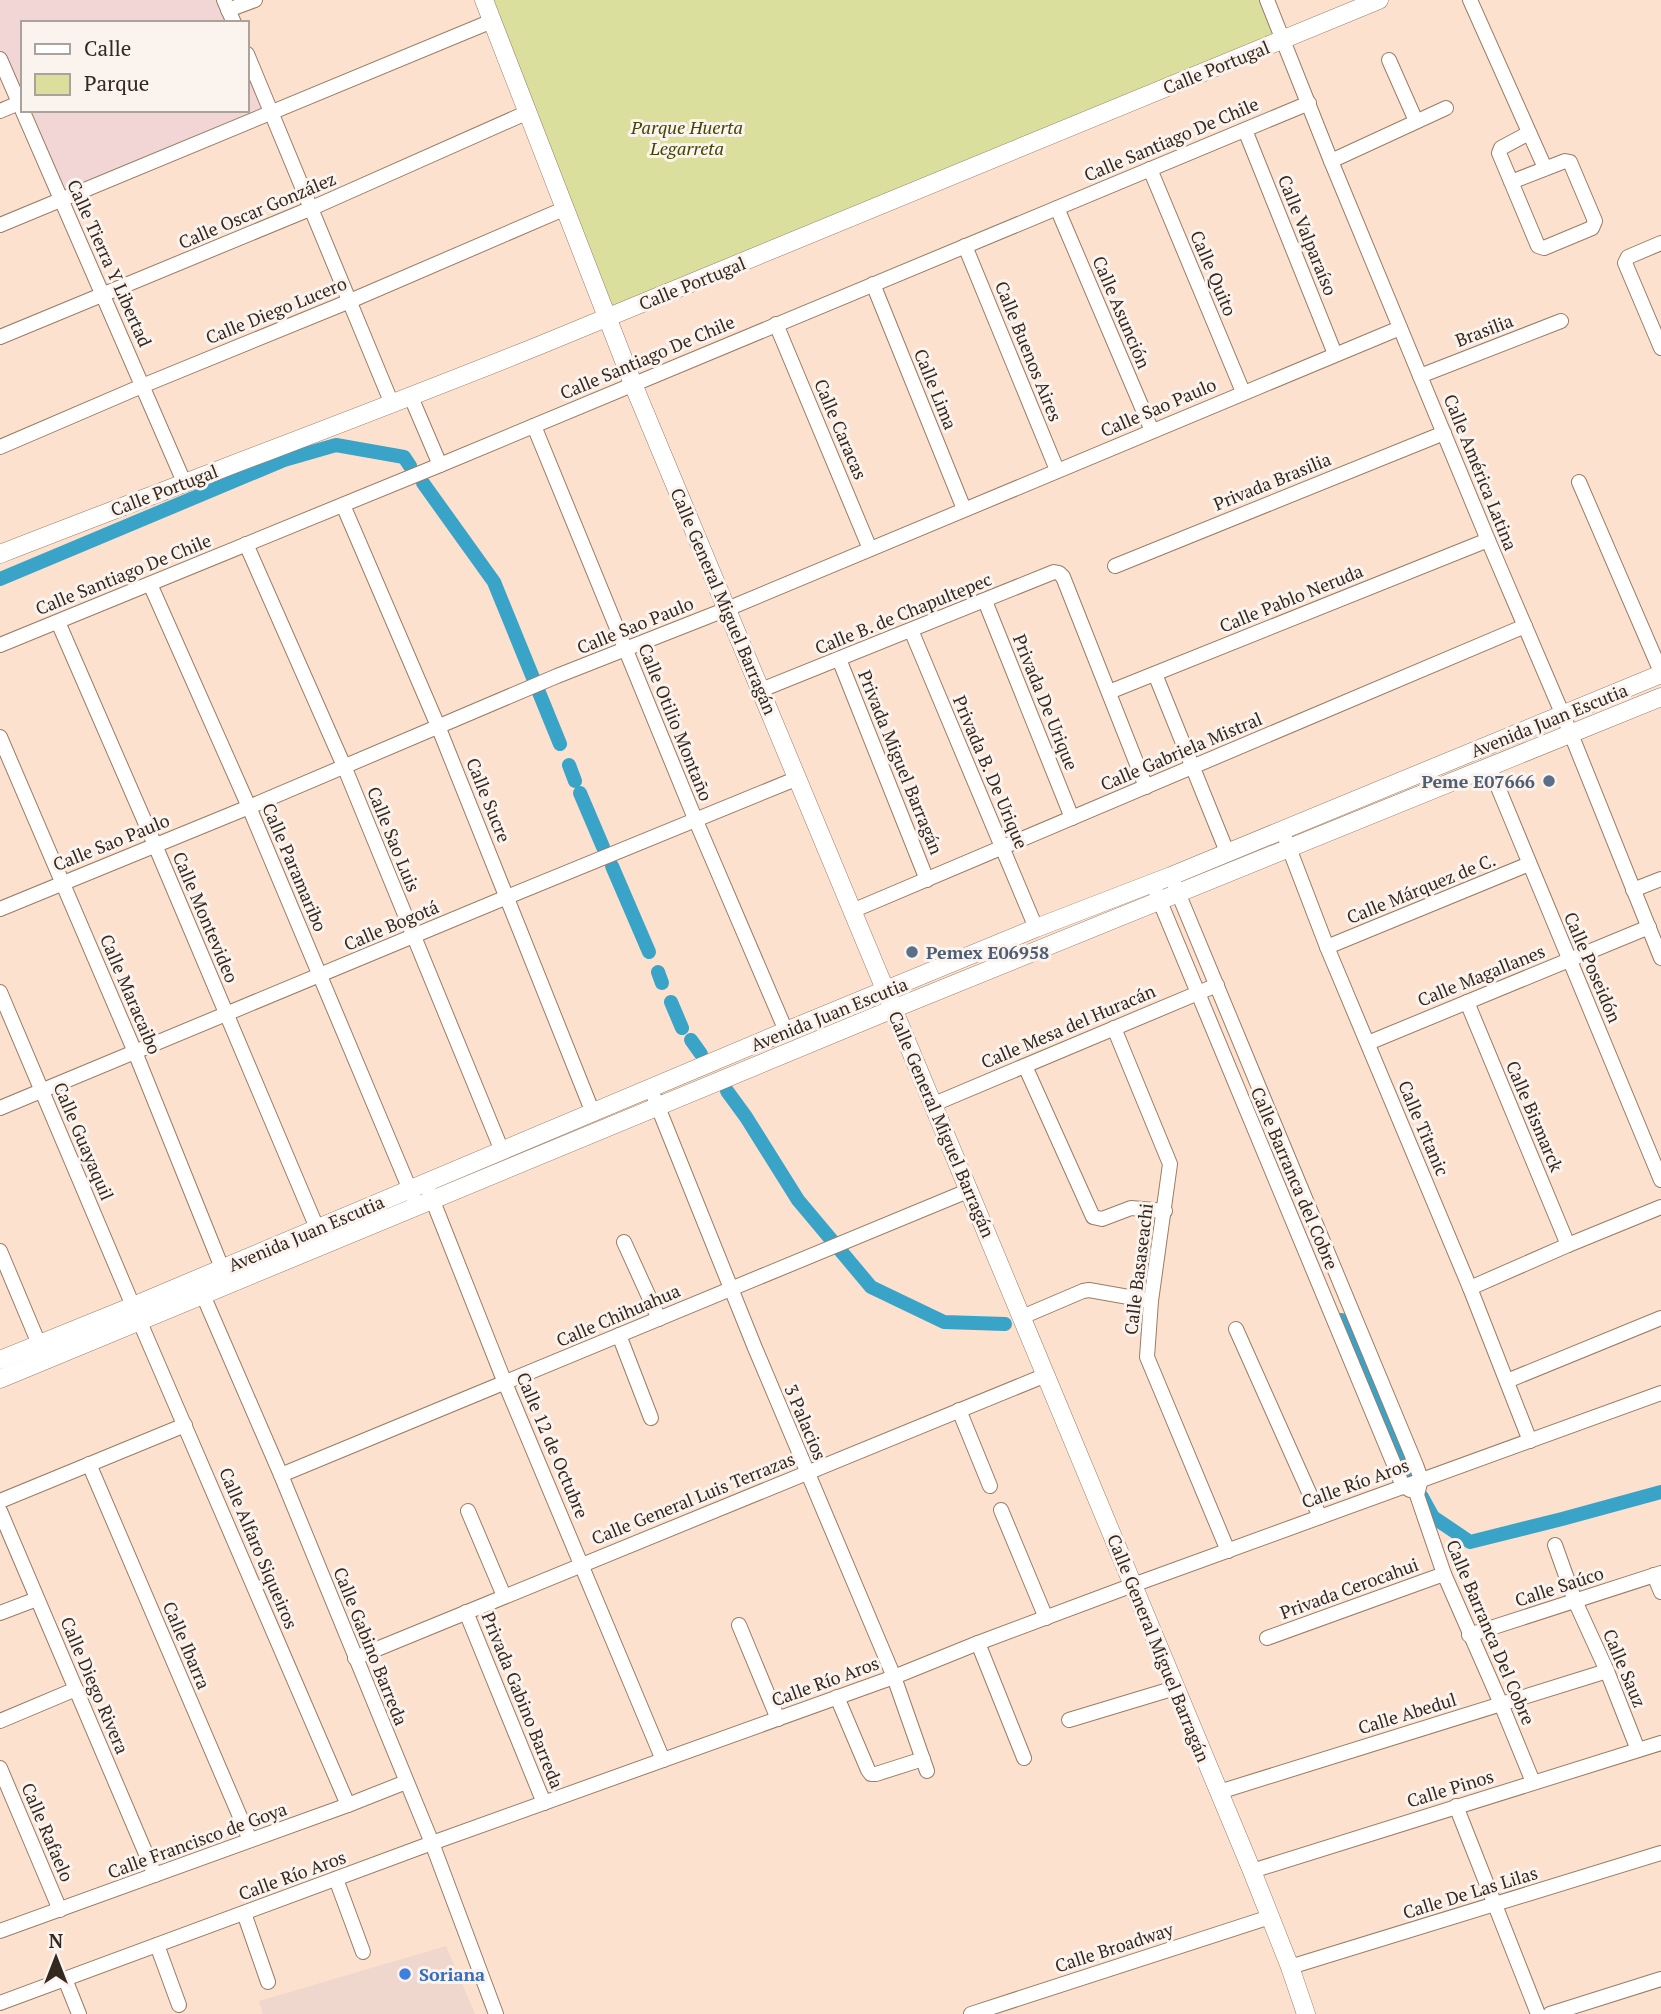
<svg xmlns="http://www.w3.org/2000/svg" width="1661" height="2014" viewBox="0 0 1661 2014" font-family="'PT Serif',serif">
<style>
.commercial{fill:#f0d7ce}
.education{fill:#f1d6d5}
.green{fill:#dadf9d}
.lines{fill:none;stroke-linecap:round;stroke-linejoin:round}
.canal{stroke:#39a3c8;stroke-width:14}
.minor-casing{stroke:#9a7c65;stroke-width:16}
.major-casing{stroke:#9a7c65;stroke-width:19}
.minor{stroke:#fff;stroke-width:14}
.major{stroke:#fff;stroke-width:18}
.service-dot{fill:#5c6f8a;stroke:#faf3ee;stroke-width:2.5}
.shop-dot{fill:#3f7fe0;stroke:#faf3ee;stroke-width:2.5}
.labels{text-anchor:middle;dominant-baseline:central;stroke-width:6;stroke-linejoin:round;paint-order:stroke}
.street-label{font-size:18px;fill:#34281f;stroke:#faf3ee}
.park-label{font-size:18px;font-style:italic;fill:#434500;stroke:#faf3ee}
.service-label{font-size:18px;font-weight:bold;fill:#4e5e75;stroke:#faf3ee;text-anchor:end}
.shop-label{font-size:18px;font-weight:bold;fill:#366cbe;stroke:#faf3ee;text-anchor:start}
</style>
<rect width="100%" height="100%" fill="#fce1ce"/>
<!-- commercial -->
<polygon class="commercial" points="446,1946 475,2014 263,2014 259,2001"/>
<!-- education -->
<polygon class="education" points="0,0 225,0 234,23 23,23 23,110 247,110 247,53 271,112 61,199 0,59"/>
<!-- green -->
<polygon class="green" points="484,0 1267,0 1284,39 606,318"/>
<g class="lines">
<!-- canal -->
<g class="canal">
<polyline points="423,483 494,582 560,744"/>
<polyline points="0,579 284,460 336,445 404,457 410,466"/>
<polyline points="569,765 575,781"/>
<polyline points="580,793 603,847"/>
<polyline points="612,866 649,952"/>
<polyline points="658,972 662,983"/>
<polyline points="671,1002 682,1028"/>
<polyline points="691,1040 701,1054"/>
<polyline points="727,1091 746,1117 798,1200 871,1287 944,1322 1005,1324"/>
<polyline points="1341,1320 1344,1321 1400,1456 1414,1481"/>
<polyline points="1422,1497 1433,1517 1470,1542 1562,1519 1661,1492"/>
</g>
<!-- minor casing -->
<g class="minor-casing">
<g id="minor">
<polyline points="224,0 234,23"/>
<polyline points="1267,0 1331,161 1488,540 1571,734 1661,958"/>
<polyline points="1470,0 1545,168"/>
<polyline points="228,10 255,0"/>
<polyline points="247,54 392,404"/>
<polyline points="0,59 184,482"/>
<polyline points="1389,60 1416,121"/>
<polyline points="0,111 19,103"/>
<polyline points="1245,130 1335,354"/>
<polyline points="1331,161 1446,108"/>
<polyline points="1150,169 1243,392"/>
<polyline points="1511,182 1565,161 1570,162 1595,221 1592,228 1544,248 1538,246 1499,153 1501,148 1529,133"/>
<polyline points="1057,208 1152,431"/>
<polyline points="0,225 492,21"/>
<polyline points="1661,243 1628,257 1625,263 1661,348"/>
<polyline points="965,246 1057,470"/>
<polyline points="873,284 964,509"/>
<polyline points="776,324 870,549"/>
<polyline points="0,337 312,208 526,113"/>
<polyline points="1420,376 1561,321"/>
<polyline points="411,397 440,465"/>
<polyline points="534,426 696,821 786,1031"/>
<polyline points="0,447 142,386 350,301 566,208"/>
<polyline points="1579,482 1661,672"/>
<polyline points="343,505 438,726 593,1113"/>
<polyline points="246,544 344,766 502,1151"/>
<polyline points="1115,566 1444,433"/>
<polyline points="150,584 249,807 413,1197"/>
<polyline points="985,601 1072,818"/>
<polyline points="58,622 155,845 317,1228"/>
<polyline points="911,630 1036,928"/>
<polyline points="0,645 440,465 1309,103"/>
<polyline points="839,659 927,880"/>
<polyline points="1155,674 1227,852"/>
<polyline points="761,690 1054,572 1059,573 1063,577 1146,787"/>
<polyline points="1109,692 1488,540"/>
<polyline points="0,737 135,1052 222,1268"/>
<polyline points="1490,768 1661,1180"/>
<polyline points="1286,840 1327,947 1470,1288 1530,1441"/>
<polyline points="1174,883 1416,1465 1421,1479 1417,1495 1444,1574 1501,1704 1533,1782"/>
<polyline points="1633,890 1661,879"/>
<polyline points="1156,892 1403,1486 1410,1490"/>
<polyline points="0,909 249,807 557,676 727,609 1400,328"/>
<polyline points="852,911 1525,626"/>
<polyline points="1327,947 1529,864"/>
<polyline points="0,992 133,1306 348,1805"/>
<polyline points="1467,1002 1568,1245"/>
<polyline points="1114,1028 1170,1164 1151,1301 1147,1357 1228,1551"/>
<polyline points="1368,1043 1649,927"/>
<polyline points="1025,1066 1093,1217 1102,1219 1131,1208 1165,1211"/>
<polyline points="654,1097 755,1348 894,1677 927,1771"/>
<polyline points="934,1104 1217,985"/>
<polyline points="0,1108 507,897 798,778"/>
<polyline points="429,1191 505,1383 663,1760"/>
<polyline points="624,1242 659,1319"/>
<polyline points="0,1251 39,1344"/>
<polyline points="1470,1288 1568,1245 1661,1207"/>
<polyline points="203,1295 281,1475 432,1843 496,2014"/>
<polyline points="1022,1317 1083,1291 1089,1290 1151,1301"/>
<polyline points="1236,1329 1320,1517"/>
<polyline points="619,1335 651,1418"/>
<polyline points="1507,1381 1661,1318"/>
<polyline points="959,1410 990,1486"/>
<polyline points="89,1464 250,1840"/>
<polyline points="281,1475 970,1190"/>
<polyline points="0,1501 185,1425"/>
<polyline points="1001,1510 1046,1618"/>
<polyline points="0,1511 155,1875"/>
<polyline points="468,1511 504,1596"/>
<polyline points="1555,1545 1575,1601 1607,1671 1638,1750"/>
<polyline points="1654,1575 1661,1592"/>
<polyline points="466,1612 544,1803"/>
<polyline points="0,1613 37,1599"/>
<polyline points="739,1625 778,1719"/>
<polyline points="1469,1635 1661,1573"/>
<polyline points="1267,1638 1444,1574"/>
<polyline points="978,1643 1024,1758"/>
<polyline points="355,1658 1046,1375"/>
<polyline points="837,1697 868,1770 871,1774 876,1774 923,1759"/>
<polyline points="1069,1720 1175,1688"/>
<polyline points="0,1721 76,1689"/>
<polyline points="0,1768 60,1910"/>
<polyline points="1219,1792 1607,1671"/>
<polyline points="1456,1806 1538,2014"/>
<polyline points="1252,1871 1661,1743"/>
<polyline points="336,1879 363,1952"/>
<polyline points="244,1913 268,1982"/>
<polyline points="0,1931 348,1805 406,1782"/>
<polyline points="157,1945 179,2005"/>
<polyline points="1290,1967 1661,1853"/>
<polyline points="65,1979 79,2014"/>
<polyline points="0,2003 432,1843 894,1677 978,1643 1133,1585 1661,1393"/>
<polyline points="971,2014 1270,1917"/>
<polyline points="1550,2014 1661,1979"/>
</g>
</g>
<!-- major casing -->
<g class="major-casing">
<g id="major">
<polyline points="484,0 633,384 1252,1871 1290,1967 1306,2014"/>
<path d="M0,554C179,484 359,418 538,346L1379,0"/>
<polyline points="0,1360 133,1306 786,1031 1036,928 1171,876 1661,674"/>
<polyline points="0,1379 893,1009 1661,697"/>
</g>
</g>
<!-- minor -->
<use href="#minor" class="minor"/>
<!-- major -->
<use href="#major" class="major"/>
</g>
<!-- markers -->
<g class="service-dot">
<circle cx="1549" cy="781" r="7"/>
<circle cx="912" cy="952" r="7"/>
</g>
<circle class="shop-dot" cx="405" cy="1974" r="7"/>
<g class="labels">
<!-- street labels -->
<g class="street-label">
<text transform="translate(1216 67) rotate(-22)">Calle Portugal</text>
<text transform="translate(1171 139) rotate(-23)">Calle Santiago De Chile</text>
<text transform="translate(257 210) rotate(-23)">Calle Oscar González</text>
<text transform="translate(1308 235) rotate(68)">Calle Valparaíso</text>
<text transform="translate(110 263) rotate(66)">Calle Tierra Y Libertad</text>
<text transform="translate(1214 273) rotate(67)">Calle Quito</text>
<text transform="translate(692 283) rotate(-22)">Calle Portugal</text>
<text transform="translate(276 310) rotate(-22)">Calle Diego Lucero</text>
<text transform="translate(1122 312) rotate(67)">Calle Asunción</text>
<text transform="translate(1484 330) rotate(-21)">Brasilia</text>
<text transform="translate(1029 351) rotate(68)">Calle Buenos Aires</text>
<text transform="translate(647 357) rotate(-23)">Calle Santiago De Chile</text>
<text transform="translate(936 389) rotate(68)">Calle Lima</text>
<text transform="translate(1158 407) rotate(-23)">Calle Sao Paulo</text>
<text transform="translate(841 429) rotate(67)">Calle Caracas</text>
<text transform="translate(1481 472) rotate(68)">Calle América Latina</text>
<text transform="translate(1272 481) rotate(-22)">Privada Brasilia</text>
<text transform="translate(164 490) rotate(-21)">Calle Portugal</text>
<text transform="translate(123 574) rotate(-22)">Calle Santiago De Chile</text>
<text transform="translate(1291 598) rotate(-22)">Calle Pablo Neruda</text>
<text transform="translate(724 601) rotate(67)">Calle General Miguel Barragán</text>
<text transform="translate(903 613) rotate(-22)">Calle B. de Chapultepec</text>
<text transform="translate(635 625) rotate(-22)">Calle Sao Paulo</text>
<text transform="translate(1046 702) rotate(68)">Privada De Urique</text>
<text transform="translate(1549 720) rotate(-22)">Avenida Juan Escutia</text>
<text transform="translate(676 722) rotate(68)">Calle Otilio Montaño</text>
<text transform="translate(1181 751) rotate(-23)">Calle Gabriela Mistral</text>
<text transform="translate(901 762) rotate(68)">Privada Miguel Barragán</text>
<text transform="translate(991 772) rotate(67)">Privada B. De Urique</text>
<text transform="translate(489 800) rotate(68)">Calle Sucre</text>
<text transform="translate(394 839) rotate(68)">Calle Sao Luis</text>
<text transform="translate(111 842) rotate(-22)">Calle Sao Paulo</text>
<text transform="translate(295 867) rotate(67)">Calle Paramaribo</text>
<text transform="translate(1421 888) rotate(-22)">Calle Márquez de C.</text>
<text transform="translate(206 917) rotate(67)">Calle Montevideo</text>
<text transform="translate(391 925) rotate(-23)">Calle Bogotá</text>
<text transform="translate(1593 967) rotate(67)">Calle Poseidón</text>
<text transform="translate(1481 975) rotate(-22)">Calle Magallanes</text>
<text transform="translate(131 994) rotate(67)">Calle Maracaibo</text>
<text transform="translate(829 1014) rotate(-22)">Avenida Juan Escutia</text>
<text transform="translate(1068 1026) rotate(-23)">Calle Mesa del Huracán</text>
<text transform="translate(1535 1116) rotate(67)">Calle Bismarck</text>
<text transform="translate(942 1124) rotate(67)">Calle General Miguel Barragán</text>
<text transform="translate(1424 1128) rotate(67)">Calle Titanic</text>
<text transform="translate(84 1141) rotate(67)">Calle Guayaquil</text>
<text transform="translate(1295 1178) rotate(67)">Calle Barranca del Cobre</text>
<text transform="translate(306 1233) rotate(-23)">Avenida Juan Escutia</text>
<text transform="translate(1138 1269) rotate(-83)">Calle Basaseachi</text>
<text transform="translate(618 1315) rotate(-23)">Calle Chihuahua</text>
<text transform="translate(806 1422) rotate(67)">3 Palacios</text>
<text transform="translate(553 1445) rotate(67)">Calle 12 de Octubre</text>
<text transform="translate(1355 1483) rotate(-20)">Calle Río Aros</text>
<text transform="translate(693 1498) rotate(-22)">Calle General Luis Terrazas</text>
<text transform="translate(259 1548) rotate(67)">Calle Alfaro Siqueiros</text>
<text transform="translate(1559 1586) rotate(-18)">Calle Saúco</text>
<text transform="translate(1349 1588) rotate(-20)">Privada Cerocahui</text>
<text transform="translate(1491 1632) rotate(67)">Calle Barranca Del Cobre</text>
<text transform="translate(187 1645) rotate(67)">Calle Ibarra</text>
<text transform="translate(371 1646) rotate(68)">Calle Gabino Barreda</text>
<text transform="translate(1159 1648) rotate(68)">Calle General Miguel Barragán</text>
<text transform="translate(1625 1668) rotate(67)">Calle Sauz</text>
<text transform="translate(825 1681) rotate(-20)">Calle Río Aros</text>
<text transform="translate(95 1685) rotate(67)">Calle Diego Rivera</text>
<text transform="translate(523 1700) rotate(68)">Privada Gabino Barreda</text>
<text transform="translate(1407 1713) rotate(-17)">Calle Abedul</text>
<text transform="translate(1450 1788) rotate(-17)">Calle Pinos</text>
<text transform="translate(48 1832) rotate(67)">Calle Rafaelo</text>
<text transform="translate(197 1840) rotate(-20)">Calle Francisco de Goya</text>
<text transform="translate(292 1875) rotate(-20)">Calle Río Aros</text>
<text transform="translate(1470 1892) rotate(-17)">Calle De Las Lilas</text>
<text transform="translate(1114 1947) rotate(-18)">Calle Broadway</text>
</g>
<!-- park labels -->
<g class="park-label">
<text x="687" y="127">Parque Huerta<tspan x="687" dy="21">Legarreta</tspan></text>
</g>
<!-- service labels -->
<g class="service-label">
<text x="1535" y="781">Peme E07666</text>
<text x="926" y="952" text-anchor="start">Pemex E06958</text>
</g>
<!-- shop labels -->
<g class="shop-label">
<text x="419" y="1974">Soriana</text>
</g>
</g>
<!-- legend -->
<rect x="21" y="21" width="228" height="91" fill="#faf3ee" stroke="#aba29b" stroke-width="2"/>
<rect x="35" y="44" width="35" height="10" fill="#ffffff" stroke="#aba29b" stroke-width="2"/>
<text x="84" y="56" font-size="21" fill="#34281f">Calle</text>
<rect x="35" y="74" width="35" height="21" fill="#dadf9d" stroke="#aba29b" stroke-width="2"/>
<text x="84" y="91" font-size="21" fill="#34281f">Parque</text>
<!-- north arrow -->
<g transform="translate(56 1958)" stroke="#faf3ee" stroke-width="5" paint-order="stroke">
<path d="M0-5L12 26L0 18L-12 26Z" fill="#34281f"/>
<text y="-10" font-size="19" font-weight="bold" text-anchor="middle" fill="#34281f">N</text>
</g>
</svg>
